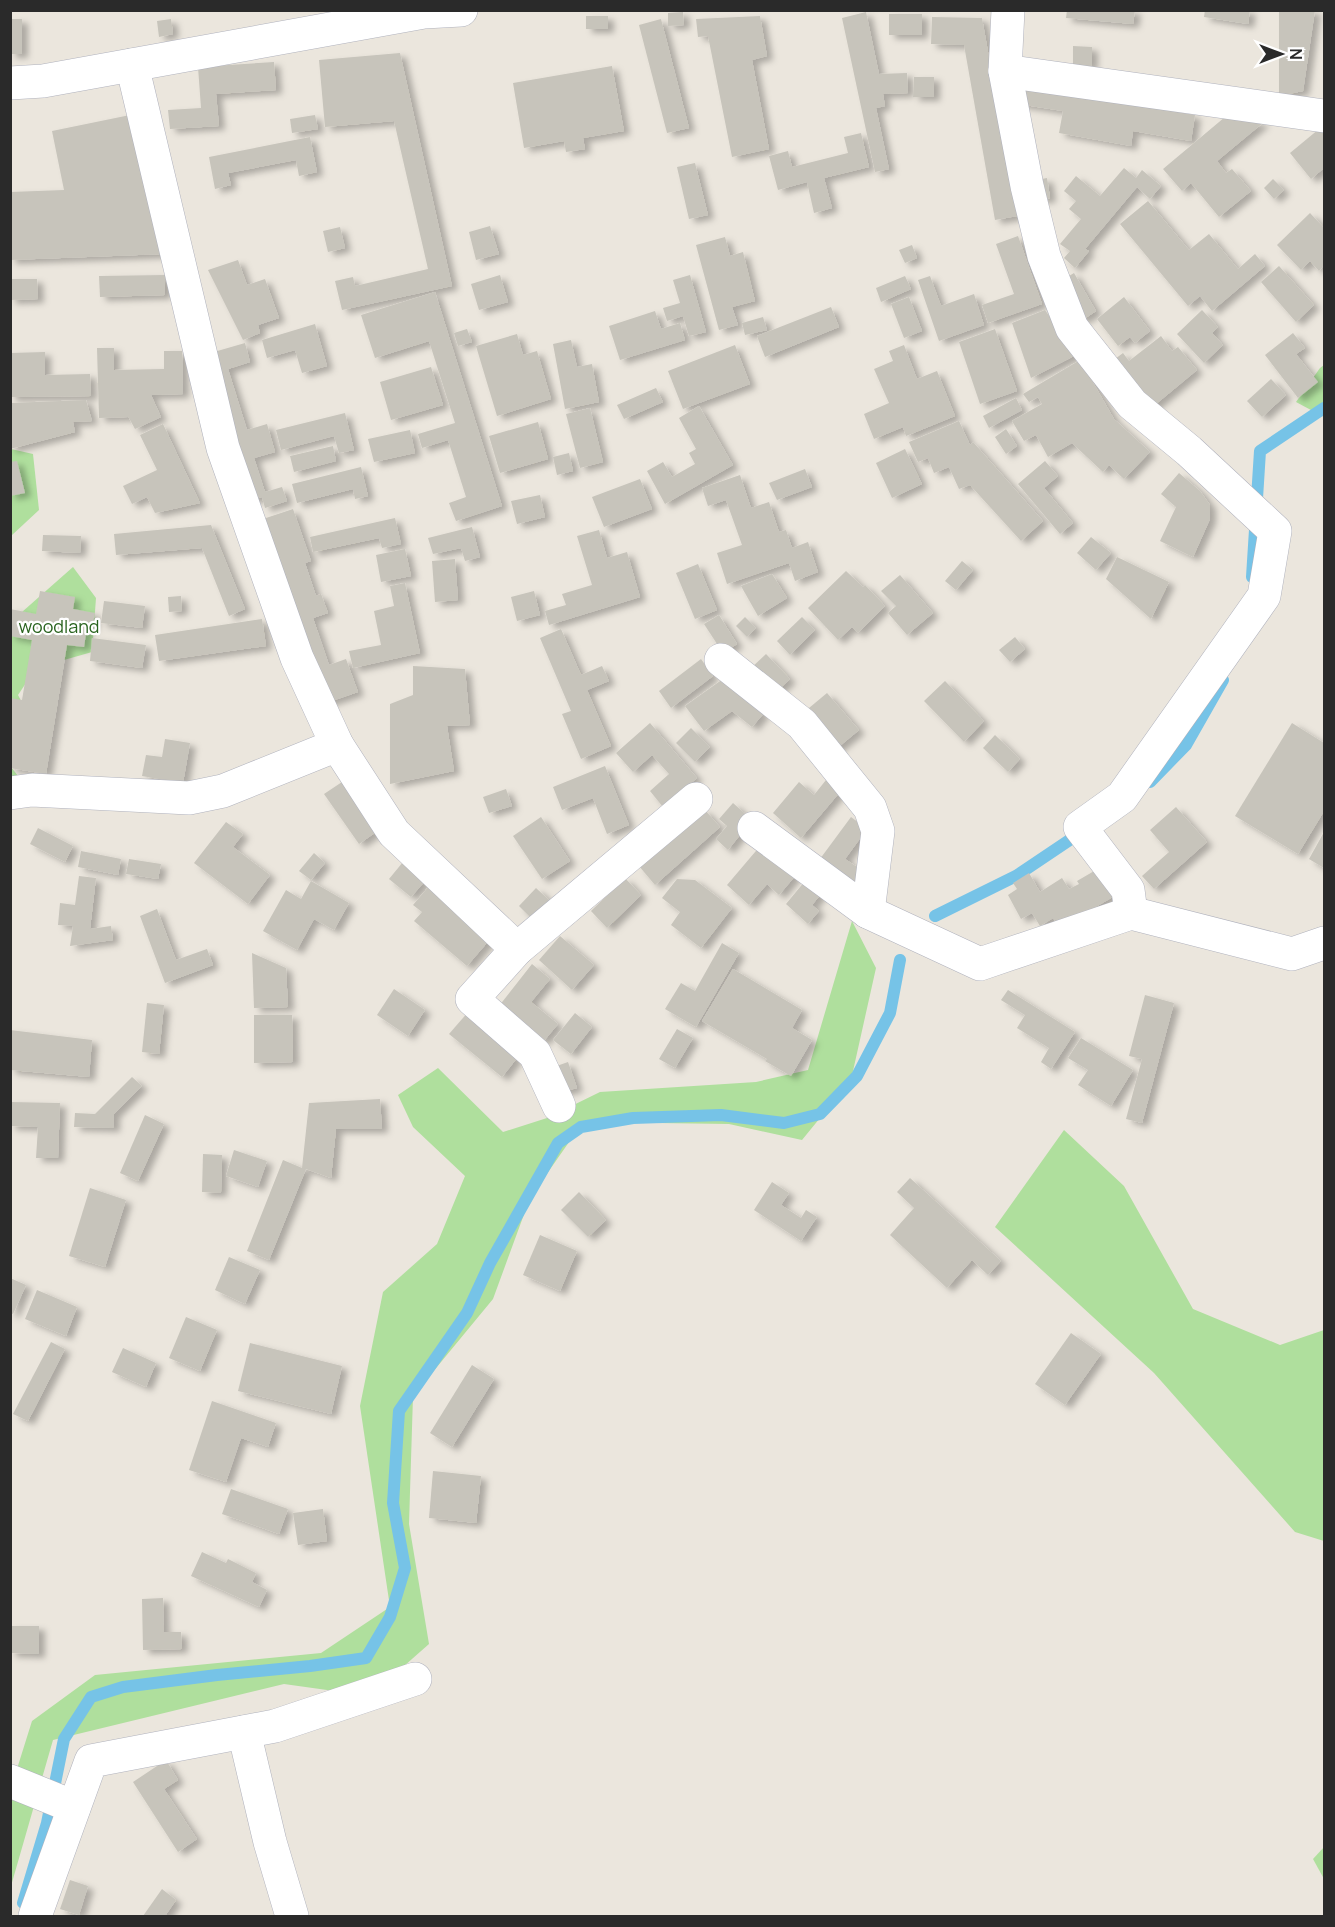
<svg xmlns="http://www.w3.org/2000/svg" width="1335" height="1927" viewBox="0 0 1335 1927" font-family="Manrope,sans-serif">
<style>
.green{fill:#afdf9d}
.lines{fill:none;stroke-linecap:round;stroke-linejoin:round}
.stream{stroke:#76c3e7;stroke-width:12}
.building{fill:#c7c4bb;filter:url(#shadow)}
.minor-casing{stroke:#b0b2bd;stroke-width:34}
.minor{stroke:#fff;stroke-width:33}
.labels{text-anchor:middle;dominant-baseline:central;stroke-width:4.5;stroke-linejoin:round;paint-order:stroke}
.park-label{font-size:18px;fill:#29631e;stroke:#fff}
</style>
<defs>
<filter id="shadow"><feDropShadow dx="6" dy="4" stdDeviation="3" flood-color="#0004"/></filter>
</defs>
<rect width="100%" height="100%" fill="#ebe6dd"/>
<!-- green -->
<g class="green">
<polygon points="1324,365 1324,417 1296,402 1320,368"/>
<polygon points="11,449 33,454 39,510 11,536"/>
<polygon points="73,567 96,598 92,652 36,668 18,695 40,738 11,767 26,786 11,786 10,615 22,612"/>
<polygon points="852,921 876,968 851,1080 802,1140 729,1124 583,1122 530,1198 493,1299 413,1396 409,1524 429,1644 370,1696 284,1684 53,1740 11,1886 11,1788 32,1721 95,1675 321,1653 390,1607 360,1406 383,1292 437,1244 465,1176 413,1127 398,1095 438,1068 503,1132 547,1118 600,1092 756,1082 808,1070"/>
<polygon points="1064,1130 1124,1186 1193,1309 1280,1345 1324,1330 1324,1541 1295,1532 1154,1373 995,1227"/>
<polygon points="1324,1847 1324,1879 1313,1859"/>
</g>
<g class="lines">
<!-- stream -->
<g class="stream">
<polyline points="1252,577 1260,451 1324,408"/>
<polyline points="1150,782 1186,745 1223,680"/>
<polyline points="935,916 1016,876 1083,831"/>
<polyline points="23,1903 47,1823 64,1739 91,1697 123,1687 217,1675 310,1666 366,1658 390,1617 405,1568 393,1503 399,1411 467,1313 490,1263 558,1143 581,1127 633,1118 721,1115 784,1123 820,1114 857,1076 890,1013 900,960"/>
</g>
</g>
<!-- building -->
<g class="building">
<polygon points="1067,10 1135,10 1133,24 1066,18"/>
<polygon points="1205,10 1250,10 1248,24 1204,17"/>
<polygon points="1279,10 1315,10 1303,91 1279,96"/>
<polygon points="683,12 684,25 668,26 668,13"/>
<polygon points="866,12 879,74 907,73 908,93 883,94 885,106 876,108 889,169 875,172 842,18"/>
<rect x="889" y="14" width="33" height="21"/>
<rect x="586" y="16" width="22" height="13"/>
<polygon points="760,16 767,56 752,60 769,149 732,157 708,36 698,37 696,19"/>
<polygon points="932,17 982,18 1017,216 995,220 964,45 931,44"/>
<rect x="10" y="19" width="12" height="35"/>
<polygon points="171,19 173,34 159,37 157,21"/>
<polygon points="661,19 689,128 667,133 639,25"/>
<polygon points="1073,46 1092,47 1092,66 1073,65"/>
<polygon points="400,53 452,286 342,310 335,281 353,277 355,286 428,269 394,121 325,127 319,60"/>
<polygon points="274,62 276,90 216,94 219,126 170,129 168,110 201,108 198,67"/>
<polygon points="612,66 624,131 583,138 585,149 566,152 564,141 524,148 513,83"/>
<polygon points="914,77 934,77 934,97 913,97"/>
<polygon points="1021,85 1195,115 1191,141 1133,131 1131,146 1059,133 1063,111 1018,104"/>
<polygon points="135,114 164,254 10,260 10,192 64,190 52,131"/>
<polygon points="315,115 318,129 292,133 290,119"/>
<polygon points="1225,117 1264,122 1217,161 1226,173 1232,169 1251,191 1219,217 1191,183 1182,191 1163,169"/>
<polygon points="1319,129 1324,132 1324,168 1311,179 1290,153"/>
<polygon points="861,133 869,167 824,178 832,208 814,213 807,182 778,190 769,156 788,151 792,167 848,153 844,137"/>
<polygon points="310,137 317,172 299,176 296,160 228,173 231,185 215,189 209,157"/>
<polygon points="695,163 708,215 689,219 677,167"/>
<polygon points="1124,168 1136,178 1142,170 1161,186 1150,199 1137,187 1085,249 1089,251 1075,268 1064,258 1070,251 1060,244 1081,219 1069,209 1076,201 1064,191 1076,176 1100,196"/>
<polygon points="1047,178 1050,198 1040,200 1036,180"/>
<polygon points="1273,179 1284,190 1274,199 1264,188"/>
<polygon points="1148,201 1189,250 1209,234 1238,269 1255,254 1265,266 1212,311 1200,296 1188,306 1120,224"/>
<polygon points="1310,213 1324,228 1324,265 1319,271 1310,261 1301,270 1277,245"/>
<polygon points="490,226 499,254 476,260 469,232"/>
<polygon points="340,227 345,248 328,252 323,231"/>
<polygon points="1018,236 1042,304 988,323 982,305 1014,294 996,244"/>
<polygon points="725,237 730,256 743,252 755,301 732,307 738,325 719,330 696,245"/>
<polygon points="912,245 917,258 905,263 899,250"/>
<polygon points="238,260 247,285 265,279 279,318 258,325 260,333 243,340 208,270"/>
<polygon points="1279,266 1314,305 1296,322 1261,282"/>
<polygon points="1074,273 1096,311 1081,321 1059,282"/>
<polygon points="165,275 165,295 100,297 99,276"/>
<polygon points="500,275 508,302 479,310 471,284"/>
<polygon points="690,275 706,332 689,336 683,316 667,321 663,308 680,303 673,280"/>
<polygon points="905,276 911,289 881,302 876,288"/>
<polygon points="930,276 941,306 974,294 984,325 939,341 918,280"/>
<polygon points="10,279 37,279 38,299 10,300"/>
<polygon points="435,292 502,506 456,521 449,503 466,497 448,440 422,448 418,434 455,423 429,341 375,358 361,315"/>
<polygon points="909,297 922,331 904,338 891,304"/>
<polygon points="1124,297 1150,331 1135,343 1130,337 1118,346 1097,319"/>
<polygon points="831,307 839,327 765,357 757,336"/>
<polygon points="1045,310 1076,355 1031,378 1012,323"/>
<polygon points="1202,310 1218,327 1212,333 1223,345 1204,363 1177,334"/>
<polygon points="655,311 661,329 680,323 685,340 620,360 609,326"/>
<polygon points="763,317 767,330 745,335 742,323"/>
<polygon points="315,324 327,366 302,373 295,350 267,358 262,340"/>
<polygon points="467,329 472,342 458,346 454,333"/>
<polygon points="995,329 1017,391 980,404 959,342"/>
<polygon points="1293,333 1305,348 1296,354 1318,382 1298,398 1265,355"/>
<polygon points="517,334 523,355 537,351 551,399 497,416 476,346"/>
<polygon points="1161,336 1172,351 1178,347 1197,370 1150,409 1111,362 1123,353 1129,361"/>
<polygon points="571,340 577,367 592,364 599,402 565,409 553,344"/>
<polygon points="245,343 250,362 228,369 247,430 267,424 275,452 254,458 265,492 282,487 287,501 265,508 262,497 250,500 207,354"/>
<polygon points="735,345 750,384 683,409 668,371"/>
<polygon points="904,345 917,379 937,371 955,416 906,436 903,427 874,439 864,414 889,403 874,369 893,361 889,351"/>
<polygon points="97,348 114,348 114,370 164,369 164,351 182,351 183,394 151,395 161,417 135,429 128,416 128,417 99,418"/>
<polygon points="45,352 45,375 90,374 91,396 10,397 10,353"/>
<polygon points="1080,360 1114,419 1150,452 1124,479 1109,465 1103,472 1072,443 1048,457 1036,435 1024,441 1012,421 1042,404 1038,397 1029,402 1023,394"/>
<polygon points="431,367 443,405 391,420 380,382"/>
<polygon points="1271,379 1286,395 1262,417 1247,401"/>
<polygon points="656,388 663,402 624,419 617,405"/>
<polygon points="1016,398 1022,410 989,428 983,416"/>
<polygon points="86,400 92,421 73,422 75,432 10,449 10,403"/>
<polygon points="699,406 733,465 665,504 647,471 663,462 672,477 695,464 689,453 696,449 679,418"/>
<polygon points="590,408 603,462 580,468 566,414"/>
<polygon points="345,413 354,450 339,453 334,436 281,450 276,430"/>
<polygon points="959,421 970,445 973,442 1043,521 1021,541 970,485 959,489 949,467 934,473 928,458 918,462 909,442"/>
<polygon points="538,422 548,459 500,473 489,436"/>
<polygon points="163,424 200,503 155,513 147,497 132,504 123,486 157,470 140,435"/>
<polygon points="1006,429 1017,446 1006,454 995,437"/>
<polygon points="410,430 415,453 374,462 368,439"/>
<polygon points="333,446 336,461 294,472 290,456"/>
<polygon points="905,449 922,484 892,498 876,463"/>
<polygon points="569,453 573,471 557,475 553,457"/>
<polygon points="17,461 25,493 10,496 10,462"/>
<polygon points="1045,461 1058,476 1044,488 1073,523 1060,534 1018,484"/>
<polygon points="361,467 368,496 355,499 353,489 297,503 292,484"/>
<polygon points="805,469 812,487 777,500 769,483"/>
<polygon points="1179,473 1200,491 1210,505 1210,519 1193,557 1160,541 1176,507 1161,494"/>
<polygon points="740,475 751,508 769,502 779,532 786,530 792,548 808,542 818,572 795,581 789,563 727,584 717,553 742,545 726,500 708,506 702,488"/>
<polygon points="640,479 652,509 604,527 592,497"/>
<polygon points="540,495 545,517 517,524 511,501"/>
<polygon points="293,509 311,561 305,563 316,596 321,594 328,613 313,618 329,665 346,659 358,692 323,704 260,520"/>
<polygon points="395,518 401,544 382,548 379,538 313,552 310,537"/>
<polygon points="211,525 245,609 229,616 202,548 116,555 114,534"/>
<polygon points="472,527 480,557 465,561 461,548 433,554 428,538"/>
<polygon points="599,530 607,558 627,552 640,597 549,625 545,611 566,605 562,594 592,585 577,536"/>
<polygon points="43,535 81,536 80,553 42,551"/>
<polygon points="1091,537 1111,553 1096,570 1077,553"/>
<polygon points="405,549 411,576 381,582 376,555"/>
<polygon points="1117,557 1169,582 1151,619 1106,579"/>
<polygon points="455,559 458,600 435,602 432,561"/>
<polygon points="962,561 973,570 956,590 945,581"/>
<polygon points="698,564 717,610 695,619 676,573"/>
<polygon points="846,571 863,587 865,585 885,606 858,633 852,627 838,640 808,608"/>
<polygon points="772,574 787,598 758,616 741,586"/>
<polygon points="900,575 933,613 907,635 888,613 896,606 881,591"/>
<polygon points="405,583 420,653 353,668 349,651 381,645 374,611 394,606 390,586"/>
<polygon points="40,591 75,597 73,609 95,613 92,628 87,627 84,647 67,645 46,774 10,768 10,698 22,700 32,640 10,636 10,609 36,614"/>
<polygon points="534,591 540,615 517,621 511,597"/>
<polygon points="181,596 182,611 169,612 168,597"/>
<polygon points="104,601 145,606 142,628 101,623"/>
<polygon points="719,615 737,644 723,653 704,624"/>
<polygon points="745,617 756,628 747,637 736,626"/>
<polygon points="802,617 815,630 790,655 777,641"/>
<polygon points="262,619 266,646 159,661 155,635"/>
<polygon points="561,629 581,675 602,666 609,681 587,690 611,746 581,759 562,714 571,711 540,638"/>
<polygon points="1015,637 1025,649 1010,662 999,650"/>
<polygon points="92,638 146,645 142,668 90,661"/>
<polygon points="766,654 790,679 773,695 749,670"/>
<polygon points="701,659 713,676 671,708 659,691"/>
<polygon points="413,666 465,669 470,725 447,726 454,771 390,784 390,704 413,695"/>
<polygon points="723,679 764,713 752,727 732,711 704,731 685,706"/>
<polygon points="945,681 984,721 964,742 924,701"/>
<polygon points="827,693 859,730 835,750 803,713"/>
<polygon points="650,723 697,778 663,807 650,791 669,774 652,755 633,772 616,753"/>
<polygon points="1292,723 1324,743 1324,811 1298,854 1235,816"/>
<polygon points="691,728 710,747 695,762 676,743"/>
<polygon points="995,735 1020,759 1008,772 983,748"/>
<polygon points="165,739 190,743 183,783 142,776 146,755 162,757"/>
<polygon points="605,766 629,825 607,834 593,798 562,810 553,787"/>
<polygon points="826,780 840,792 801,838 773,813 799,782 814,795"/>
<polygon points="342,782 376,832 359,844 324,794"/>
<polygon points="506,789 512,806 489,813 483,797"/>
<polygon points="733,803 752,820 728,850 716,839 727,826 719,819"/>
<polygon points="1176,807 1207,842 1154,889 1142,876 1169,852 1150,830"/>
<polygon points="704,809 720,827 655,885 639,866"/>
<polygon points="541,817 570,861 542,879 513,836"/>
<polygon points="851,817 867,829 845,859 863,871 850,888 817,863"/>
<polygon points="226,822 243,834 233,847 270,875 248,904 194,863"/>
<polygon points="38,828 73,846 65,862 30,844"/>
<polygon points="1324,832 1324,868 1309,859"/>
<polygon points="761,845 796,875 779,895 767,884 749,905 727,885"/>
<polygon points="81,851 121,859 118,875 78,867"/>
<polygon points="314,853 325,863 311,880 299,871"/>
<polygon points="129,859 161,864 158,879 126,874"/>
<polygon points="403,862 425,881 411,897 389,879"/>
<polygon points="1101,867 1116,895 1060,928 1053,918 1040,926 1032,913 1021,919 1008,895 1017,889 1013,883 1029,873 1040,892 1062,878 1069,889 1079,884 1077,881"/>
<polygon points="79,876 96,878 90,929 111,926 113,940 70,946 73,926 58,925 60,903 75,905"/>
<polygon points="625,878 641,895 607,928 591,911"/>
<polygon points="677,879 695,880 732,908 701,948 671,925 680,912 662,898"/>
<polygon points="311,881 349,903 334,930 314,919 297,950 263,931 286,890 301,899"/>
<polygon points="805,881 821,894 812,905 819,911 808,924 786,904"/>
<polygon points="430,885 492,937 467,966 414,921 422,912 413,905"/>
<polygon points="536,888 550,901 532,919 519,906"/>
<polygon points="157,909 176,960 207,949 213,965 165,983 140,916"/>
<polygon points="560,936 594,965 572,990 539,960"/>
<polygon points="722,943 739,953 696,1027 665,1009 681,983 695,991"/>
<polygon points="252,953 286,968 288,1007 254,1008"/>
<polygon points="532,964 550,979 531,1002 558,1024 543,1042 499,1006"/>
<polygon points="733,969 802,1010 792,1028 812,1040 791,1076 765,1061 767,1059 702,1021"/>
<polygon points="394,989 425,1010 408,1036 377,1015"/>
<polygon points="1008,990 1075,1032 1051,1069 1041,1062 1049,1048 1017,1028 1025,1015 1001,1000"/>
<polygon points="1145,995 1174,1003 1142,1123 1126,1119 1142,1059 1129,1056"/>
<polygon points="147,1003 164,1005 159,1054 142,1052"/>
<polygon points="469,1011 517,1058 502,1077 449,1034"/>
<polygon points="575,1013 592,1027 571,1054 553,1040"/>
<polygon points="254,1015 292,1015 293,1062 254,1063"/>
<polygon points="677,1029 693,1038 675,1068 659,1059"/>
<polygon points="10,1030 92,1040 89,1077 10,1070"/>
<polygon points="1081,1038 1133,1070 1111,1106 1078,1085 1088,1070 1068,1058"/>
<polygon points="568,1062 577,1088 559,1093 551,1068"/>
<polygon points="132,1077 142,1086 114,1114 114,1128 74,1127 75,1113 95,1114"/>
<polygon points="380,1099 382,1129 336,1129 331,1178 306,1169 269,1260 247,1251 283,1160 302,1168 309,1103"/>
<polygon points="10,1102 60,1103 58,1158 36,1158 38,1127 10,1126"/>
<polygon points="145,1115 164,1124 138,1181 120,1173"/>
<polygon points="234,1150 267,1161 258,1187 226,1176"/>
<polygon points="203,1154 222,1155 221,1193 202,1192"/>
<polygon points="910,1178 1001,1261 988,1275 972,1260 947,1288 890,1235 914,1208 897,1192"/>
<polygon points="772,1182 789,1193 781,1205 801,1218 806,1210 817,1217 801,1241 754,1210"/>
<polygon points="90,1188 126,1200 105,1267 69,1256"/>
<polygon points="579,1192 606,1220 588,1237 561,1210"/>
<polygon points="540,1235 577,1251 560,1291 523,1275"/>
<polygon points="229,1257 260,1270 245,1304 215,1290"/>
<polygon points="10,1278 26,1285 13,1314 10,1313"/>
<polygon points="37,1290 77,1307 66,1336 25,1319"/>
<polygon points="186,1317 217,1330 200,1371 169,1358"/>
<polygon points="1071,1333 1101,1354 1065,1405 1035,1384"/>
<polygon points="51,1342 65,1349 28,1421 13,1414"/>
<polygon points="250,1343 342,1366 331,1414 238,1391"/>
<polygon points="123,1348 156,1363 146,1387 112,1372"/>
<polygon points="472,1365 494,1379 452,1447 430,1433"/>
<polygon points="212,1401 276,1423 268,1447 241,1438 226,1482 189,1470"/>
<polygon points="433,1471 481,1476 476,1523 429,1518"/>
<polygon points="231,1489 288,1509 279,1534 222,1514"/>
<polygon points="323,1509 327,1541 298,1545 293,1513"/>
<polygon points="202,1552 226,1563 228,1559 256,1573 252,1582 267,1590 259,1607 191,1576"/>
<polygon points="163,1598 164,1632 181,1632 182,1649 143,1650 142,1599"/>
<polygon points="10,1626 39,1626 39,1654 10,1653"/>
<polygon points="166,1760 178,1780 164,1789 197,1839 178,1852 133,1782"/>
<polygon points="70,1880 88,1886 79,1915 60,1909"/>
<polygon points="162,1889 176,1900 165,1916 143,1916"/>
</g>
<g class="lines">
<!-- minor casing -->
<g class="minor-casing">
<g id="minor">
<polyline points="1008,10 1005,71 1027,186 1044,256 1072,328 1132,404 1189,451 1275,531 1264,596 1122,797 1080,827 1128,890 1131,913"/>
<polyline points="132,65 223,448 297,658 337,745 394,833 517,949"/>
<polyline points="1005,71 1324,116"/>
<polyline points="10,83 43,81 424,12 461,10"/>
<polyline points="721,660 802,724 870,808 878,831 868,912"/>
<polyline points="10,793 32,790 189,798 223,791 337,745"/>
<polyline points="754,828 868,912 980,964 1131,913 1292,954 1324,943"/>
<polyline points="559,1106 535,1054 472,999 517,949 696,799"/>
<polyline points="244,1732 270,1842 292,1916"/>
<polyline points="10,1781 74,1807"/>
<polyline points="35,1916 91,1761 275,1726 415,1679"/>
</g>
</g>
<!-- minor -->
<use href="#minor" class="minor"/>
</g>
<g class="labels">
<!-- park labels -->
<g class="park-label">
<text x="59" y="626">woodland</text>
</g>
</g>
<!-- border -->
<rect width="1335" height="1927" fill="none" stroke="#2a2a2a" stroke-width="24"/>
<!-- north arrow -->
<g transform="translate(1281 54) rotate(90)" stroke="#ffffff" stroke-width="4.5" paint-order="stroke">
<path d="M0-4.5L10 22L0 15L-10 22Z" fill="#2a2a2a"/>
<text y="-9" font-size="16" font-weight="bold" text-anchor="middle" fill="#2a2a2a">N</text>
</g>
</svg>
